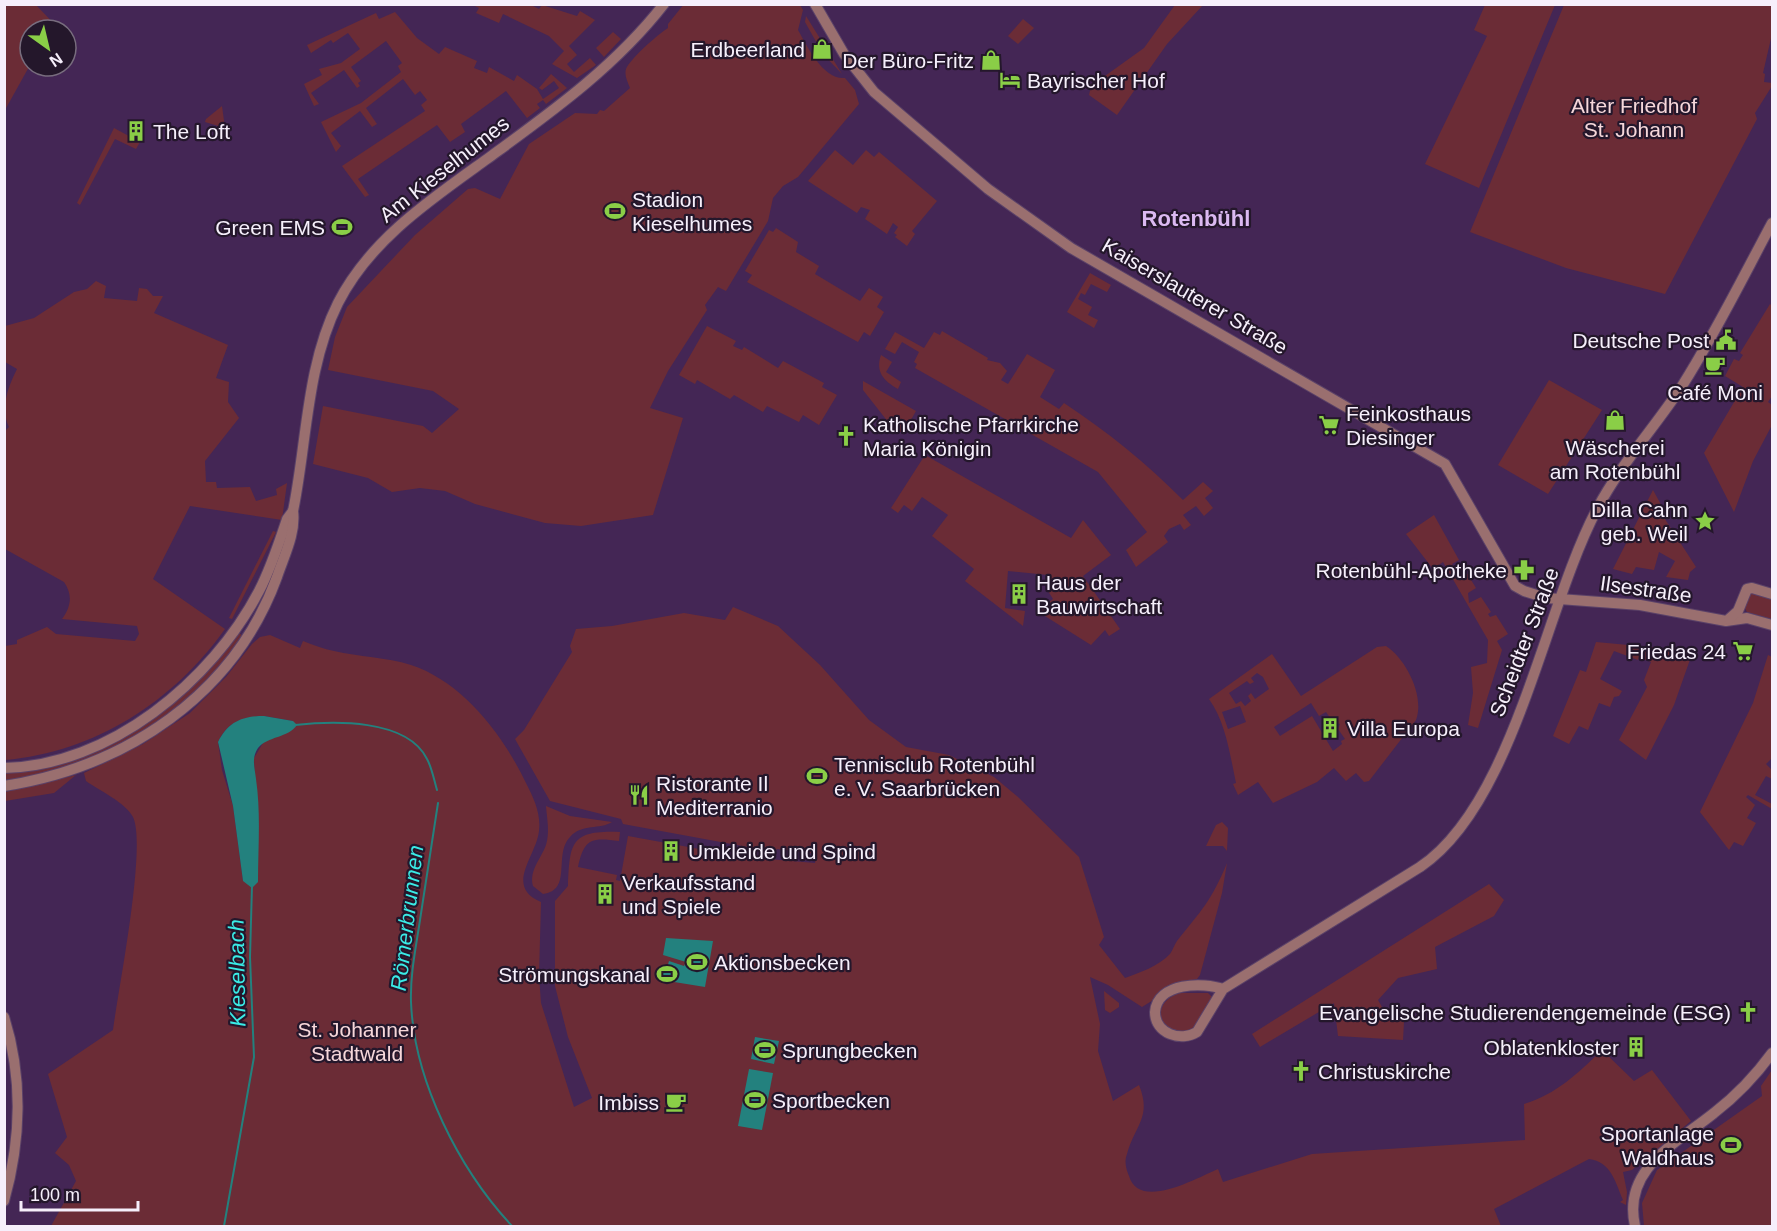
<svg xmlns="http://www.w3.org/2000/svg" width="1777" height="1231" viewBox="0 0 1777 1231" font-family="Arial,sans-serif">
<style>
.green{fill:#6b2c36;fill-rule:evenodd}
.water{fill:#23817e}
.lines{fill:none;stroke-linecap:round;stroke-linejoin:round}
.stream{stroke:#23817e;stroke-width:2}
.secondary-casing{stroke:#5b4268;stroke-width:12}
.secondary{stroke:#9a6f6f;stroke-width:10}
.labels{text-anchor:middle;dominant-baseline:central;stroke-width:4.5;stroke-linejoin:round;paint-order:stroke}
.poi-label{font-size:21px;fill:#f6effb;stroke:#24172b;text-anchor:start}
.park-label{font-size:21px;fill:#f6d7da;stroke:#24172b}
.street-label{font-size:21px;fill:#f6effb;stroke:#24172b}
.neighbourhood-label{font-size:22px;font-weight:bold;fill:#dbb9f1;stroke:#24172b}
.water-label{font-size:22px;font-style:italic;fill:#3aebe6;stroke:#24172b}
</style>
<rect width="100%" height="100%" fill="#442655"/>
<!-- green -->
<g class="green">
<polygon points="5,4 36,5 60,30 30,30 30,65 5,110"/>
<path d="M684,4L800,5L803,10L798,30C807,46 823,80 845,78L855,90L859,104L798,177L783,186L773,198L768,221L726,291L718,287L705,305L707,310L668,371L650,408L683,418L653,515L581,526L545,523L475,504L445,491L420,488L392,492L368,478L313,464L323,406L423,426L432,433L459,409L433,391L328,370L335,337L347,307L415,235L468,189L475,188L500,199L529,144L575,113L597,114L600,110L604,111L630,88C628,82 624,76 626,69C631,58 657,35 668,28V24Z"/>
<polygon points="473,5 531,5 539,9 542,5 577,16 580,11 595,20 569,46 577,55 567,64 574,72 590,58 596,65 577,78 552,64 564,51 549,36 503,14 499,23 476,13 479,8"/>
<polygon points="1175,5 1203,5 1167,44 1117,115 1089,95 1091,86 1144,48"/>
<polygon points="1485,5 1555,5 1479,188 1425,164 1487,36 1474,30"/>
<polygon points="1564,5 1772,5 1772,34 1763,73 1765,74 1764,82 1772,83 1772,86 1755,113 1757,119 1665,294 1566,268 1470,232"/>
<polygon points="395,12 417,38 439,54 445,47 477,61 474,68 487,73 489,67 514,81 517,75 537,89 543,99 559,88 554,81 542,90 539,88 551,74 567,88 546,104 543,100 537,104 540,108 527,118 506,91 461,124 465,132 450,142 437,125 358,179 369,195 365,197 342,166 425,111 421,105 427,100 420,91 415,95 403,79 366,108 377,124 372,127 360,111 331,133 341,146 336,152 321,122 361,103 401,72 398,66 402,63 386,41 351,67 361,81 358,83 360,86 357,88 344,70 311,93 319,104 314,106 304,84 322,75 319,69 341,63 360,49 348,33 333,43 331,40 311,53 307,45 376,13 379,19"/>
<polygon points="806,16 842,74 823,54 805,22"/>
<polygon points="1023,19 1034,28 1018,44 1008,36"/>
<polygon points="613,32 621,39 604,57 596,48"/>
<polygon points="222,106 225,128 205,122 206,119"/>
<polygon points="114,128 140,142 136,149 115,139 80,205 77,203"/>
<polygon points="835,150 853,165 866,150 874,157 879,152 937,201 912,231 915,234 907,246 895,237 897,235 894,233 898,227 893,223 887,234 865,219 870,210 861,207 857,213 808,181"/>
<polygon points="776,228 798,242 796,252 819,266 815,274 860,301 869,288 883,297 877,307 884,312 870,336 864,332 858,342 747,282 752,275 745,271 769,230 773,232"/>
<polygon points="1090,273 1111,285 1107,292 1091,284 1085,295 1081,293 1078,299 1092,307 1088,315 1098,320 1094,328 1067,312"/>
<path d="M96,281L106,286L104,298L137,301L139,288L147,289L153,296H163L154,313L228,345L216,378L229,382L228,402L239,418L205,461L206,482H216L217,488L250,487L256,501L277,495L276,489L287,483L282,520L190,506L153,579L225,629C173,702 95,752 5,760V646L17,644V640L47,627L56,634L135,641L139,634L137,626L62,619C71,607 73,595 64,582L5,549L4,432L9,427C0,408 8,387 17,369L5,362V326L34,318L74,292L87,289Z"/>
<polygon points="1770,304 1772,306 1772,396 1768,402 1772,405 1772,425 1753,461 1734,512 1704,453 1743,387 1725,376 1734,359 1739,361 1743,355 1740,353"/>
<polygon points="707,326 736,341 733,346 742,350 744,347 778,368 783,361 824,383 822,387 837,395 819,425 803,415 799,422 767,406 763,412 734,395 730,399 697,380 695,384 679,375"/>
<path d="M942,331L988,358L987,360L1000,363L1007,371L1001,380L1008,384L1027,354L1055,370L1040,397L1059,409L1064,403C1109,433 1145,462 1183,500L1203,482L1213,491L1205,498L1213,508L1204,516L1196,506L1183,515L1191,525L1184,530L1180,524L1169,529L1164,536L1168,542L1136,567L1126,550L1147,532L1098,472L915,368L917,364L914,362L919,352L902,342L895,354L885,349L895,332L924,348L934,332L940,335Z"/>
<path d="M881,355L892,362L886,372L901,382L898,389C884,381 875,372 881,355Z"/>
<polygon points="1549,380 1602,410 1548,494 1498,465"/>
<polygon points="863,381 916,411 904,432 896,432 863,390"/>
<polygon points="925,455 1071,538 1083,520 1111,555 1083,576 1120,629 1109,636 1105,630 1091,645 1037,611 1053,599 1048,591 1048,575 1008,571 1005,608 1025,611 1023,626 965,581 974,569 932,536 948,515 922,497 912,511 904,505 898,513 891,508"/>
<polygon points="1653,490 1664,510 1661,513 1696,567 1690,572 1688,580 1666,577 1675,561 1659,552 1654,570 1636,567 1632,574 1613,569"/>
<polygon points="1434,515 1459,560 1452,564 1458,574 1465,570 1476,588 1468,593 1469,603 1481,597 1491,612 1488,614 1490,617 1496,615 1508,634 1497,641 1502,650 1478,728 1468,725 1473,693 1471,667 1487,663 1488,640 1443,562 1433,569 1406,534"/>
<polygon points="273,531 276,532 232,619 229,618"/>
<polygon points="1751,593 1772,598 1772,619 1747,612 1743,605"/>
<path d="M733,607L778,626L820,665L869,720L906,747L949,755L994,777L1018,797L1079,857L1104,937L1099,945L1125,978C1139,973 1159,966 1170,954C1173,950 1174,945 1177,941C1201,911 1212,900 1227,863L1222,893L1200,975L1197,979L1182,982L1142,1007L1108,985L1090,977L1100,1024L1098,1051L1113,1101L1139,1085C1152,1117 1135,1125 1127,1154C1124,1162 1126,1169 1129,1176C1139,1211 1197,1178 1218,1169L1223,1182L1312,1154L1525,1140L1524,1104C1557,1094 1578,1073 1602,1050L1634,1081L1652,1070L1691,1121L1632,1170L1623,1172L1627,1192L1626,1205L1620,1202L1623,1200C1615,1181 1611,1162 1589,1159L1494,1209L1501,1226H51L76,1181L69,1165L55,1153L67,1137L48,1074L113,1030C118,991 147,846 133,817C125,802 100,791 86,781L84,773L143,744L190,713L226,677L252,644L260,637L270,635L300,648L303,641C313,645 324,649 334,651C359,657 386,657 411,665C463,682 503,735 526,783C534,799 541,813 539,831C536,857 504,886 541,902L539,976L541,1003L574,1107L592,1098L568,1037L555,986V901L568,886C570,843 570,830 620,832L619,841C591,837 584,839 578,867L617,875L616,880L620,881L628,836L743,857L815,863L816,854L777,849L775,852L623,824L621,819L550,801L515,739L524,730L572,652L570,646L576,629L612,626L684,613L725,620ZM264,716L293,721L263,743L254,758L258,882L243,881L233,806L222,770L218,742C228,721 242,718 264,716Z"/>
<path d="M239,633L244,637C189,716 99,767 5,781V772L118,739Z"/>
<polygon points="1596,642 1693,651 1674,705 1646,760 1619,740 1647,687 1644,680 1651,662 1639,657 1638,660 1614,651 1600,679 1622,691 1619,696 1614,697 1610,707 1599,703 1588,730 1579,726 1569,744 1553,736 1580,670 1586,672"/>
<path d="M1386,646C1406,659 1425,696 1416,720L1369,781L1364,782L1356,773L1346,781L1334,768L1317,782L1273,803L1258,782L1238,795L1233,784L1236,783C1230,755 1226,723 1209,699L1272,654L1301,696L1377,647ZM1257,673L1263,677L1269,689L1255,699L1251,693L1248,696L1251,701L1245,706L1241,701L1236,704L1229,693L1247,681L1250,684L1254,682L1251,678ZM1311,703L1319,716L1326,712L1333,722L1340,724L1338,729L1345,739L1341,741L1342,744L1333,751L1312,716L1280,736L1274,727ZM1240,706L1246,722L1228,729L1222,712Z"/>
<polygon points="1768,655 1772,657 1772,758 1766,764 1772,770 1772,779 1766,776 1755,795 1772,804 1772,809 1748,795 1746,797 1755,805 1747,818 1756,823 1743,846 1734,842 1729,850 1700,812 1753,703"/>
<polygon points="76,775 54,793 5,801 5,792"/>
<path d="M546,806L570,816L612,822C600,830 582,823 570,837C553,855 573,890 543,894L533,886C529,870 541,859 546,845C550,832 547,819 546,806Z"/>
<polygon points="1222,822 1228,828 1227,851 1223,846 1206,846 1216,825"/>
<polygon points="1489,884 1504,900 1494,916 1435,947 1437,969 1398,978 1378,1000 1386,1014 1404,1022 1403,1040 1338,1036 1334,1003 1260,1047 1252,1034"/>
<polygon points="1104,991 1119,1003 1119,1007 1110,1013 1105,1010"/>
<path d="M1179,993H1208L1212,997L1193,1030C1161,1038 1146,1006 1179,993Z"/>
<polygon points="1772,1070 1772,1226 1644,1226 1642,1203 1657,1170 1762,1096 1761,1086"/>
</g>
<!-- water -->
<g class="water">
<path d="M264,716L293,721L297,725C288,738 268,736 258,748C251,758 255,769 256,779C261,813 258,848 258,882L252,888L243,881L233,806L218,742C228,722 242,716 264,716Z"/>
<polygon points="666,938 713,941 705,987 668,981 668,977 661,978 662,969 667,968 669,961 684,966 686,962 663,955"/>
<polygon points="755,1037 779,1041 774,1064 751,1059"/>
<polygon points="749,1069 773,1073 762,1130 738,1126"/>
</g>
<g class="lines">
<!-- stream -->
<g class="stream">
<path d="M295,725C332,721 407,718 427,759C432,768 434,780 437,790"/>
<path d="M438,803C432,842 426,881 420,920C416,947 410,975 411,1002C414,1081 459,1169 512,1226"/>
<polyline points="224,1226 254,1057 250,957 252,885"/>
</g>
<!-- secondary casing -->
<g class="secondary-casing">
<g id="secondary">
<polyline points="815,4 844,54 874,92 988,189 1071,248 1445,464 1515,586 1524,591 1546,598 1640,605 1726,621 1747,618 1772,625"/>
<polyline points="1729,619 1738,611 1747,589 1752,588 1772,594"/>
<path d="M4,768C110,766 212,681 259,591C271,568 279,543 287,519L293,511"/>
<path d="M4,786C126,767 234,695 277,577C284,556 296,533 293,511C307,443 306,367 338,303C370,240 430,200 487,159C550,113 615,67 664,4"/>
<path d="M1223,989C1204,982 1157,982 1155,1012C1155,1034 1181,1042 1197,1032L1223,989L1420,867C1514,804 1544,609 1597,509C1620,465 1655,427 1682,386C1715,334 1743,277 1772,223"/>
<path d="M4,1017C23,1077 21,1141 4,1201"/>
<path d="M1635,1226C1622,1168 1677,1143 1714,1113C1736,1096 1756,1075 1772,1053"/>
</g>
</g>
<!-- secondary -->
<use href="#secondary" class="secondary"/>
</g>
<!-- icons -->
<defs>
<g id="shop-bare" transform="scale(1.62)"><path d="M-5-2.5h2.3a2.7 3.5 0 0 1 5.4 0H5L5.5 6h-11ZM-1.5-2.5h3a1.5 2.3 0 0 0-3 0Z" fill="#8ace47" stroke="#24172b" stroke-width="2.5" paint-order="stroke"/></g>
<g id="hotel-bare" transform="scale(1.62)"><path d="M-6-4.5h1.5V1H6V5H4.5V3h-9V5H-6ZM-4 0a1.8 1.8 0 1 1 3.6 0ZM.5 0V-2.5h3Q6-2.5 6 0Z" fill="#8ace47" stroke="#24172b" stroke-width="2.5" paint-order="stroke"/></g>
<g id="building-bare" transform="scale(1.62)"><path d="M-4-6H4V6H1V3H-1V6H-4ZM-2.5-4.3h1.7v1.8h-1.7ZM.8-4.3h1.7v1.8H.8ZM-2.5-1h1.7V.8h-1.7ZM.8-1h1.7V.8H.8Z" fill="#8ace47" stroke="#24172b" stroke-width="2.5" paint-order="stroke"/></g>
<g id="stadium-bare" transform="scale(1.62)"><path d="M0-5a6.5 5 0 1 0 0 10a6.5 5 0 1 0 0-10ZM-3.5-1.8h7v3.6h-7Z" fill="#8ace47" stroke="#24172b" stroke-width="2.5" paint-order="stroke"/></g>
<g id="civic-bare" transform="scale(1.62)"><path d="M-.6-6.5H3V-4.5H.6V-3L4-1V1h2V6H-6V1h2V-1L-.6-3ZM-1.2 2.5V6h2.4V2.5Z" fill="#8ace47" stroke="#24172b" stroke-width="2.5" paint-order="stroke"/></g>
<g id="cafe-bare" transform="scale(1.62)"><path d="M-5.5-4.5H6V0H3Q3 3.5 0 3.5H-2.5Q-5.5 3.5-5.5 0ZM3-3.2v2h1.7v-2ZM-6 4.5H4V6H-6Z" fill="#8ace47" stroke="#24172b" stroke-width="2.5" paint-order="stroke"/></g>
<g id="supermarket-bare" transform="scale(1.62)"><path d="M-6-5.5h2.5l.6 2H6L4.5 2H-2.5L-4.4-4H-6ZM-1.5 3.2a1.3 1.3 0 1 0 .1 0ZM3 3.2a1.3 1.3 0 1 0 .1 0Z" fill="#8ace47" stroke="#24172b" stroke-width="2.5" paint-order="stroke"/></g>
<g id="church-bare" transform="scale(1.62)"><path d="M-1.2-6h2.4v3.5h3.3v2.4h-3.3V6h-2.4V-.1h-3.3v-2.4h3.3Z" fill="#8ace47" stroke="#24172b" stroke-width="2.5" paint-order="stroke"/></g>
<g id="sight-bare" transform="scale(1.62)"><path d="M0-6L1.8-2.2L6-1.7L2.9 1.2L3.7 5.4L0 3.3L-3.7 5.4L-2.9 1.2L-6-1.7L-1.8-2.2Z" fill="#8ace47" stroke="#24172b" stroke-width="2.5" paint-order="stroke"/></g>
<g id="pharmacy-bare" transform="scale(1.62)"><path d="M-2-6h4v4h4v4h-4v4h-4v-4h-4v-4h4Z" fill="#8ace47" stroke="#24172b" stroke-width="2.5" paint-order="stroke"/></g>
<g id="restaurant-bare" transform="scale(1.62)"><path d="M-5-6h1v4h1v-4h1v4h1v-4h1v5L-1.5 .5V6h-2V.5L-5-1ZM5-6V6H3V1.5H1.5Q1.5-4 5-6Z" fill="#8ace47" stroke="#24172b" stroke-width="2.5" paint-order="stroke"/></g>
</defs>
<g fill-rule="evenodd">
<use href="#shop-bare" x="822" y="49"/>
<use href="#shop-bare" x="991" y="60"/>
<use href="#hotel-bare" x="1010" y="80"/>
<use href="#building-bare" x="136" y="131"/>
<use href="#stadium-bare" x="615" y="211"/>
<use href="#stadium-bare" x="342" y="227"/>
<use href="#civic-bare" x="1726" y="340"/>
<use href="#cafe-bare" x="1715" y="365"/>
<use href="#shop-bare" x="1615" y="420"/>
<use href="#supermarket-bare" x="1329" y="425"/>
<use href="#church-bare" x="846" y="436"/>
<use href="#sight-bare" x="1705" y="521"/>
<use href="#pharmacy-bare" x="1524" y="570"/>
<use href="#building-bare" x="1019" y="594"/>
<use href="#supermarket-bare" x="1743" y="651"/>
<use href="#building-bare" x="1330" y="728"/>
<use href="#stadium-bare" x="817" y="776"/>
<use href="#restaurant-bare" x="639" y="795"/>
<use href="#building-bare" x="671" y="851"/>
<use href="#building-bare" x="605" y="894"/>
<use href="#stadium-bare" x="697" y="962"/>
<use href="#stadium-bare" x="667" y="974"/>
<use href="#church-bare" x="1748" y="1012"/>
<use href="#building-bare" x="1636" y="1047"/>
<use href="#stadium-bare" x="765" y="1050"/>
<use href="#church-bare" x="1301" y="1071"/>
<use href="#stadium-bare" x="755" y="1100"/>
<use href="#cafe-bare" x="676" y="1102"/>
<use href="#stadium-bare" x="1731" y="1145"/>
</g>
<g class="labels">
<!-- poi labels -->
<g class="poi-label">
<text x="805" y="49" text-anchor="end">Erdbeerland</text>
<text x="974" y="60" text-anchor="end">Der Büro-Fritz</text>
<text x="1027" y="80">Bayrischer Hof</text>
<text x="153" y="131">The Loft</text>
<text x="632" y="199">Stadion<tspan x="632" dy="24">Kieselhumes</tspan></text>
<text x="325" y="227" text-anchor="end">Green EMS</text>
<text x="1709" y="340" text-anchor="end">Deutsche Post</text>
<text x="1715" y="392" text-anchor="middle">Café Moni</text>
<text x="1346" y="413">Feinkosthaus<tspan x="1346" dy="24">Diesinger</tspan></text>
<text x="863" y="424">Katholische Pfarrkirche<tspan x="863" dy="24">Maria Königin</tspan></text>
<text x="1615" y="447" text-anchor="middle">Wäscherei<tspan x="1615" dy="24">am Rotenbühl</tspan></text>
<text x="1688" y="509" text-anchor="end">Dilla Cahn<tspan x="1688" dy="24">geb. Weil</tspan></text>
<text x="1507" y="570" text-anchor="end">Rotenbühl-Apotheke</text>
<text x="1036" y="582">Haus der<tspan x="1036" dy="24">Bauwirtschaft</tspan></text>
<text x="1726" y="651" text-anchor="end">Friedas 24</text>
<text x="1347" y="728">Villa Europa</text>
<text x="834" y="764">Tennisclub Rotenbühl<tspan x="834" dy="24">e. V. Saarbrücken</tspan></text>
<text x="656" y="783">Ristorante Il<tspan x="656" dy="24">Mediterranio</tspan></text>
<text x="688" y="851">Umkleide und Spind</text>
<text x="622" y="882">Verkaufsstand<tspan x="622" dy="24">und Spiele</tspan></text>
<text x="714" y="962">Aktionsbecken</text>
<text x="650" y="974" text-anchor="end">Strömungskanal</text>
<text x="1731" y="1012" text-anchor="end">Evangelische Studierendengemeinde (ESG)</text>
<text x="1619" y="1047" text-anchor="end">Oblatenkloster</text>
<text x="782" y="1050">Sprungbecken</text>
<text x="1318" y="1071">Christuskirche</text>
<text x="772" y="1100">Sportbecken</text>
<text x="659" y="1102" text-anchor="end">Imbiss</text>
<text x="1714" y="1133" text-anchor="end">Sportanlage<tspan x="1714" dy="24">Waldhaus</tspan></text>
</g>
<!-- park labels -->
<g class="park-label">
<text x="1634" y="105">Alter Friedhof<tspan x="1634" dy="24">St. Johann</tspan></text>
<text x="357" y="1029">St. Johanner<tspan x="357" dy="24">Stadtwald</tspan></text>
</g>
<!-- street labels -->
<g class="street-label">
<text transform="translate(444 169) rotate(-38)">Am Kieselhumes</text>
<text transform="translate(1195 296) rotate(30)">Kaiserslauterer Straße</text>
<text transform="translate(1646 589) rotate(8)">Ilsestraße</text>
<text transform="translate(1524 642) rotate(-69)">Scheidter Straße</text>
</g>
<!-- neighbourhood labels -->
<g class="neighbourhood-label">
<text x="1196" y="218">Rotenbühl</text>
</g>
<!-- water labels -->
<g class="water-label">
<text transform="translate(407 918) rotate(-83)">Römerbrunnen</text>
<text transform="translate(237 973) rotate(-91)">Kieselbach</text>
</g>
</g>
<!-- border -->
<rect width="1777" height="1231" fill="none" stroke="#f6effb" stroke-width="12"/>
<!-- north arrow -->
<g transform="translate(48 48) rotate(146)"><circle r="28" fill="#24172b" stroke="#786d7e" stroke-width="1.5"/>
<path d="M0-4.5L10 22L0 15L-10 22Z" fill="#8ace47"/>
<text y="-9" font-size="16" font-weight="bold" text-anchor="middle" fill="#f6effb">N</text>
</g>
<!-- scale -->
<path d="M21 1201v9h117v-9" fill="none" stroke="#f6effb" stroke-width="3"/>
<text x="30" y="1201" font-size="18" fill="#f6effb" stroke="#24172b" stroke-width="4.5" paint-order="stroke">100 m</text>
</svg>
